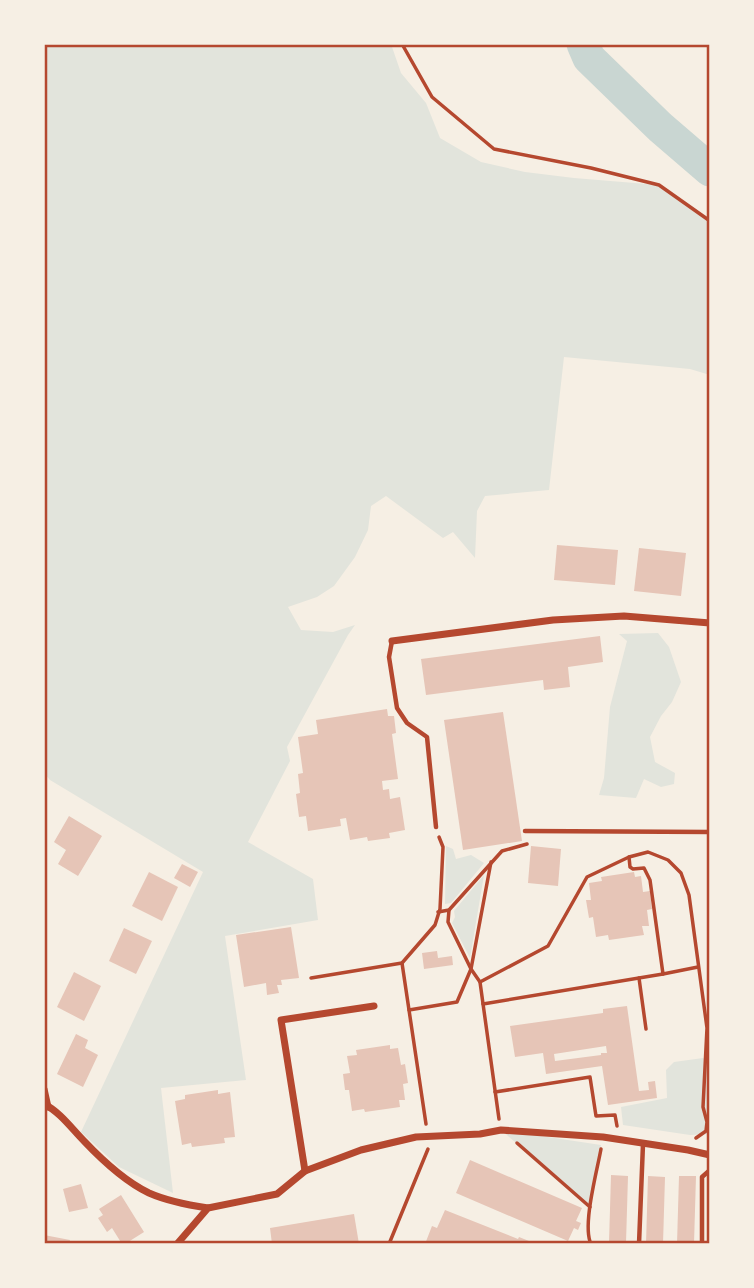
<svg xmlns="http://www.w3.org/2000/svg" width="754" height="1288" viewBox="0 0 754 1288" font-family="'Roboto Condensed',sans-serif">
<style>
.green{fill:#e2e4dc}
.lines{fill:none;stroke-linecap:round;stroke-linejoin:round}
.river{stroke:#c9d6d2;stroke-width:33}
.building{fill:#e6c5b7;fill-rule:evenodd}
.path{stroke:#b5482f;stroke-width:3.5}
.service{stroke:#b5482f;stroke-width:4.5}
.minor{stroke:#b5482f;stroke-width:7}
.neatline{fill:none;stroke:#b5482f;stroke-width:2.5}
</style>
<rect width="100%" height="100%" fill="#f6efe4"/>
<!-- green -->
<g class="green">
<polygon points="44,44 391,44 401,73 426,103 440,138 481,162 525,172 574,178 659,185 710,220 710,375 690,369 564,357 549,490 485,496 477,511 475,558 453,532 443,538 386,496 371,506 368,530 355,557 334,586 317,597 288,607 301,630 333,632 355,625 348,635 287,747 290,761 248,842 313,879 318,920 225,936 246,1080 161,1088 173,1193 119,1167 81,1132 203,872 50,780 44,773"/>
<polygon points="658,633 669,647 681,682 672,702 661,716 650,737 655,762 675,773 674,784 661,787 644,779 636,798 599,795 604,778 610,707 627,641 619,634"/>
<polygon points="446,846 453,849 456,859 471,855 484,863 451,903 445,904"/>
<polygon points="484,875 470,958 452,923 455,917 454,911"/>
<polygon points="703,1058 710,1063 710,1134 690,1135 623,1125 621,1107 667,1098 666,1070 674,1062"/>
<polygon points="501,1130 601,1145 590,1207"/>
</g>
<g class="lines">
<!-- river -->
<polyline class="river" points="583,44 589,58 660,127 710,170"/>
</g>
<!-- building -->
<g class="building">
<polygon points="557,545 618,550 615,585 554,580"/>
<polygon points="639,548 686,553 681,596 634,591"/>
<polygon points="600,636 603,662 568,667 570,687 544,690 543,680 426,695 421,659"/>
<polygon points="387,709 388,716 394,716 396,733 392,734 398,779 382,781 383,790 389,789 390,799 400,797 405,830 389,833 390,838 368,841 367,837 350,840 346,818 340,819 341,826 308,831 306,816 299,817 296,794 300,793 298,774 303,773 298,737 318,734 316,720"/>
<polygon points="503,712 522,841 463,850 444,720"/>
<polygon points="69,816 102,836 78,876 58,864 66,850 54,842"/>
<polygon points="531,846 561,849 558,886 528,883"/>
<polygon points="182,864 198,872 190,887 174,878"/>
<polygon points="149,872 178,887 162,921 132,906"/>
<polygon points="634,872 635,877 641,876 643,892 650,891 652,909 647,910 649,926 642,926 644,935 609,940 608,935 596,937 593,917 589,918 586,900 591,900 589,883 602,881 601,877"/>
<polygon points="291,927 299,978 281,980 282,985 277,985 279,993 267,995 266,983 244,987 236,935"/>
<polygon points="124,928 152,941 136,974 109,961"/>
<polygon points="437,951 438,958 452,956 453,965 424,969 422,953"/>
<polygon points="74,972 101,986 84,1021 57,1007"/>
<path d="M627,1006L639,1091L649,1090L648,1082L655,1081L657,1098L608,1105L602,1066L546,1074L543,1053L515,1057L510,1026L603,1013V1009ZM606,1046L607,1053H601V1055L555,1061L554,1054Z"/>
<polygon points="76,1034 88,1040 85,1048 98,1055 83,1087 57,1074"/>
<polygon points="390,1045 390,1049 398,1048 401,1065 405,1064 408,1083 403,1084 405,1100 399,1100 400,1107 365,1112 364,1109 352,1111 349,1090 345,1090 343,1074 350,1073 347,1056 357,1055 356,1050"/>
<polygon points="218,1090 218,1094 230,1092 235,1137 224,1138 225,1143 192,1147 191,1143 182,1145 175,1101 185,1099 185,1095"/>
<polygon points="470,1160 582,1208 576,1221 581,1223 578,1230 574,1228 568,1241 456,1193"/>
<polygon points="611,1175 628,1176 626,1243 609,1243"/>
<polygon points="648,1176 665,1177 663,1244 646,1244"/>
<polygon points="679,1176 696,1176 694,1244 677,1244"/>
<polygon points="81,1184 88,1208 69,1212 63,1189"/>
<polygon points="121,1195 144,1232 125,1244 122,1244 112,1228 107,1232 98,1218 103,1215 99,1209"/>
<polygon points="445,1210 518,1239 519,1237 529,1241 528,1244 425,1244 432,1226 437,1228"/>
<polygon points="354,1214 359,1244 272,1244 270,1228"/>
<polygon points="44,1235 70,1240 69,1244 44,1244"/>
</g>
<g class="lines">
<!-- path -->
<g class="path">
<polyline points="402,44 432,97 494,149 591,168 659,185 710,221"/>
<polyline points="629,857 630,867 633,869 644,868 650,880 663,974 698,967"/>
<polyline points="449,910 448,922 471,969 480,982 499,1119"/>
<polyline points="438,912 449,910 502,851 527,844"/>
<polyline points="402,963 426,1124"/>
<polyline points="311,978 402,963 435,925 440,909 443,847 439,837"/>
<polyline points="639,978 646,1029"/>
<polyline points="480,982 548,946 587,877 629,857 648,852 668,860 681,873 689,895 707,1028 703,1107 707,1122 706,1131 696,1138"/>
<polyline points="483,1004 663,974"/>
<polyline points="409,1010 457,1002 471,969 491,862"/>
<polyline points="495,1092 590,1077 596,1116 615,1115 617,1126"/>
<polyline points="517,1143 590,1207"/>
<polyline points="389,1244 428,1149"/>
<path d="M591,1244C582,1226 597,1171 601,1149"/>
</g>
<!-- service -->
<g class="service">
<polyline points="392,641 389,657 397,708 407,723 427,737 436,827"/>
<polyline points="525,831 710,832"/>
<polyline points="639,1244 643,1144"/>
<polyline points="702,1244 702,1177 710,1170"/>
</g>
<!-- minor -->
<g class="minor">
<polyline points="392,641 553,620 624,616 710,623"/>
<polyline points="44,1089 48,1107"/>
<path d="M44,1104C60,1112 72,1129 84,1141C102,1160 126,1182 149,1193C167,1201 188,1205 208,1208"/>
<polyline points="305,1171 281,1020 374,1006"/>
<polyline points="177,1244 208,1208 277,1194 305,1171 361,1150 416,1137 480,1134 501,1130 603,1137 688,1150 710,1155"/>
</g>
</g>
<!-- border -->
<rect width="754" height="1288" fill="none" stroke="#f6efe4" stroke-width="91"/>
<rect x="46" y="46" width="662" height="1196" class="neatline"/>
</svg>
